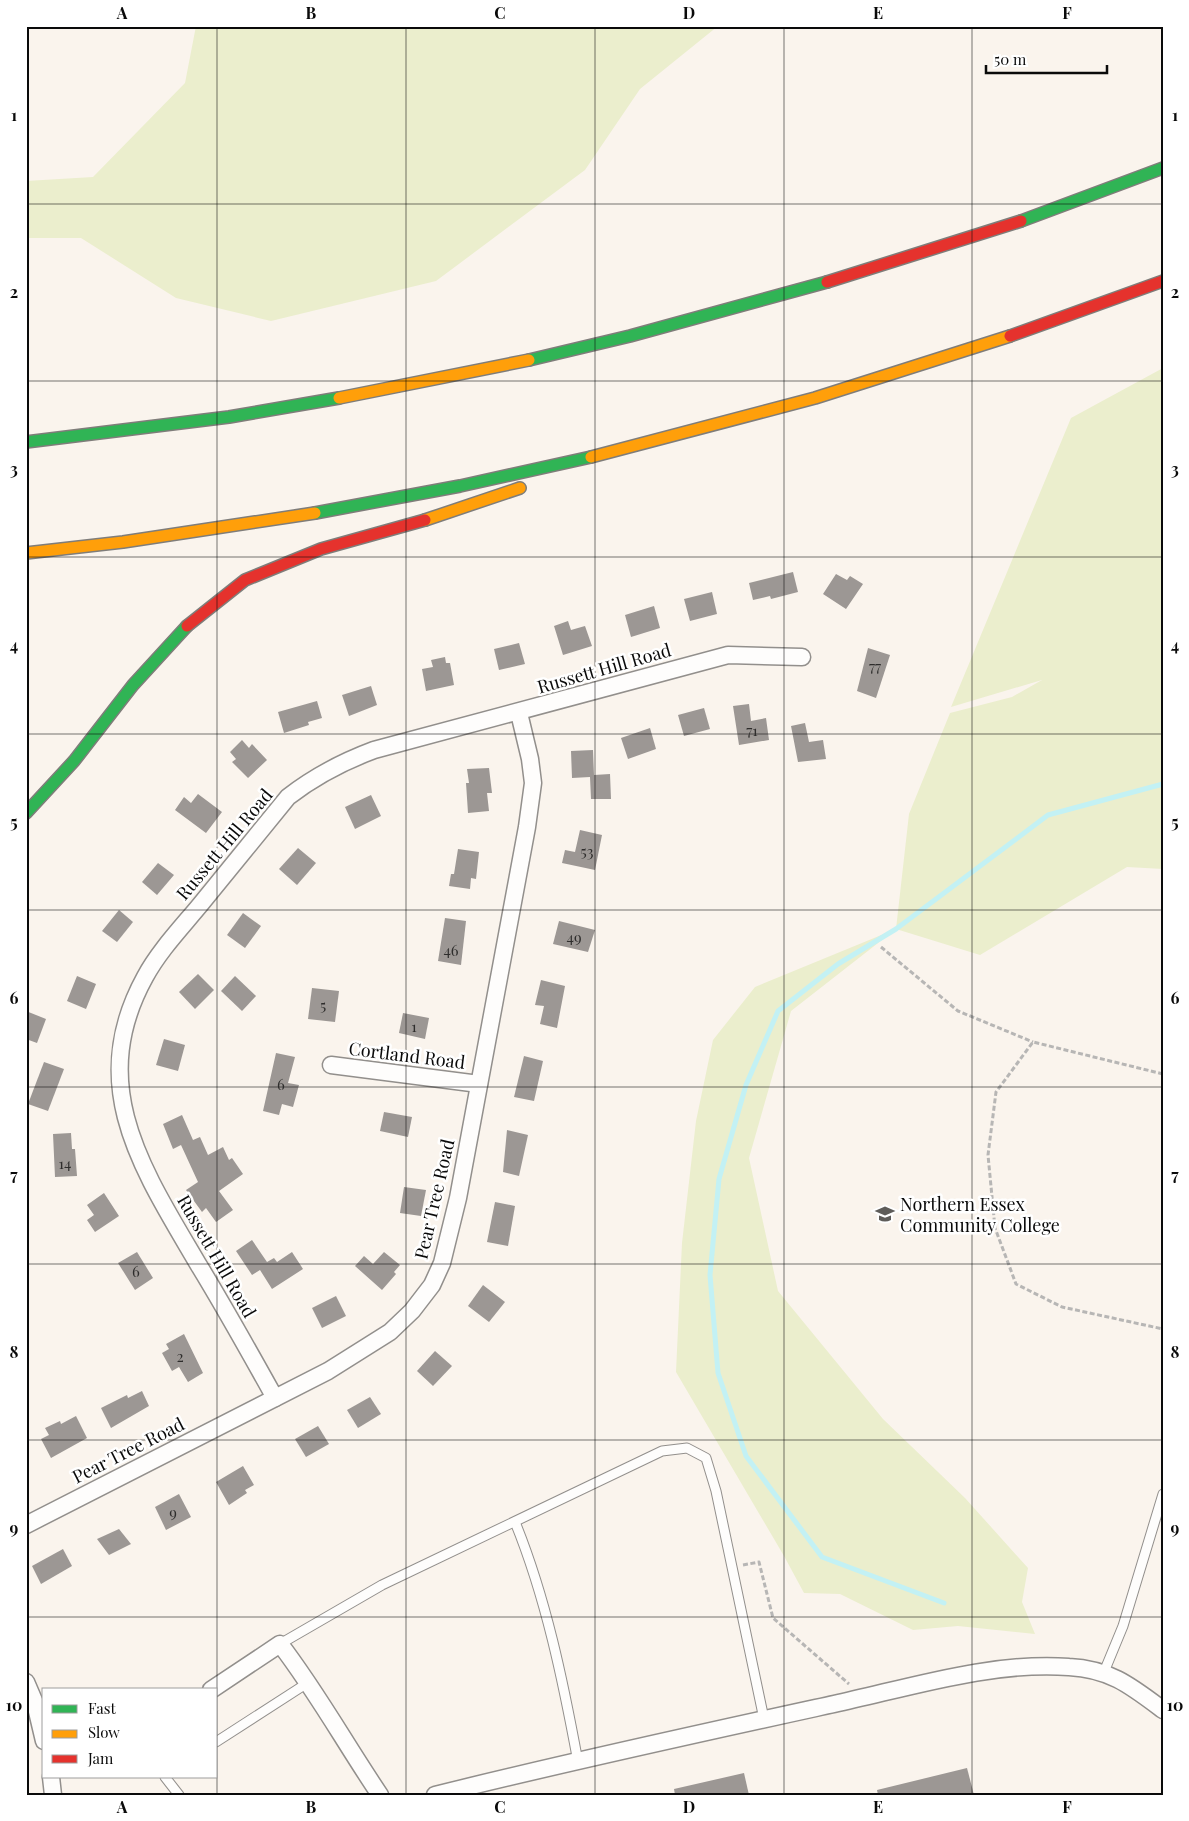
<svg xmlns="http://www.w3.org/2000/svg" width="1189" height="1821" viewBox="0 0 1189 1821" font-family="'Playfair Display',serif">
<style>
.green{fill:#ebeecd}
.lines{fill:none;stroke-linecap:round;stroke-linejoin:round}
.stream{stroke:#c3f1f4;stroke-width:5}
.building{fill:#9c9794}
.lane-casing{stroke:#928f8c;stroke-width:11}
.street-casing{stroke:#928f8c;stroke-width:19}
.fast-casing{stroke:#7f7d7a;stroke-width:14}
.slow-casing{stroke:#7f7d7a;stroke-width:14}
.jam-casing{stroke:#7f7d7a;stroke-width:14}
.path{stroke:#b7b6b5;stroke-width:3;stroke-dasharray:5 2.5;stroke-linecap:butt}
.lane{stroke:#fefdfc;stroke-width:9}
.street{stroke:#fefdfc;stroke-width:16}
.fast{stroke:#30b455;stroke-width:11}
.slow{stroke:#ff9f0a;stroke-width:11}
.jam{stroke:#e5322d;stroke-width:11}
.grid{fill:none;stroke:#0a0a0a;stroke-width:1;stroke-opacity:0.55}
.labels{text-anchor:middle;dominant-baseline:central;stroke-width:5;stroke-linejoin:round;paint-order:stroke}
.number-label{font-size:15px;fill:#2e2d2c}
.street-label{font-size:18px;fill:#0a0a0a;stroke:#fff}
.poi-label{font-size:18px;fill:#0a0a0a;stroke:#fff;text-anchor:start}
.neatline{fill:none;stroke:#0a0a0a;stroke-width:2}
.grid-label{font-size:16px;text-anchor:middle;font-weight:bold;fill:#0a0a0a}
</style>
<rect width="100%" height="100%" fill="#faf4ed"/>
<!-- green -->
<g class="green">
<polygon points="196,26 718,26 640,89 585,170 436,281 271,321 176,298 81,238 26,238 26,181 93,177 185,83"/>
<polygon points="1163,368 1163,869 1127,867 980,955 896,929 791,1011 749,1158 778,1291 883,1419 965,1498 1028,1568 1022,1602 1035,1634 958,1626 913,1630 840,1594 804,1593 784,1556 676,1372 682,1243 696,1121 713,1040 755,987 896,929 909,814 950,713 1012,697 1042,680 951,707 1071,418"/>
</g>
<g class="lines">
<!-- stream -->
<polyline class="stream" points="944,1603 822,1557 746,1456 718,1373 710,1275 719,1179 746,1085 778,1011 838,964 896,929 1048,815 1163,784"/>
</g>
<!-- building -->
<g class="building">
<polygon points="793,572 798,592 771,599 770,596 753,600 749,583"/>
<polygon points="836,574 847,580 850,576 863,584 846,609 823,594"/>
<polygon points="712,592 717,614 690,621 684,599"/>
<polygon points="654,606 660,628 631,637 625,615"/>
<polygon points="568,621 571,630 585,626 592,646 563,655 554,626"/>
<polygon points="519,643 525,664 499,670 494,649"/>
<polygon points="868,648 890,655 876,698 857,691"/>
<polygon points="445,657 446,663 450,663 454,685 426,691 422,669 433,667 431,660"/>
<polygon points="371,686 377,705 349,716 342,695"/>
<polygon points="317,701 322,718 308,722 309,725 284,733 278,712"/>
<polygon points="749,704 751,721 766,718 769,740 739,745 733,706"/>
<polygon points="704,708 710,729 684,736 678,715"/>
<polygon points="805,723 809,742 823,740 826,759 798,762 791,726"/>
<polygon points="650,728 656,749 628,759 621,738"/>
<polygon points="242,740 249,748 252,744 267,760 248,778 232,762 236,759 230,752"/>
<polygon points="593,750 594,775 610,774 611,799 591,799 590,777 572,778 571,751"/>
<polygon points="489,768 492,793 487,793 489,811 468,813 466,783 469,783 467,769"/>
<polygon points="198,794 222,812 206,833 175,810 184,797 191,803"/>
<polygon points="371,795 381,816 355,829 345,807"/>
<polygon points="580,830 602,835 595,870 562,863 565,850 575,852"/>
<polygon points="298,848 316,863 297,885 279,869"/>
<polygon points="458,849 479,852 476,879 471,878 470,889 449,886 451,874 454,874"/>
<polygon points="158,863 174,875 157,895 142,882"/>
<polygon points="119,910 133,922 117,942 102,931"/>
<polygon points="243,913 261,926 245,948 227,935"/>
<polygon points="445,918 466,921 461,965 438,961"/>
<polygon points="559,921 595,930 588,952 553,944"/>
<polygon points="198,974 214,990 195,1009 179,992"/>
<polygon points="77,976 96,984 86,1009 67,1001"/>
<polygon points="235,976 256,996 242,1011 221,991"/>
<polygon points="541,980 565,986 557,1028 540,1024 544,1006 535,1005"/>
<polygon points="312,988 339,991 335,1022 308,1019"/>
<polygon points="26,1011 46,1019 37,1043 26,1039"/>
<polygon points="403,1013 429,1018 425,1039 399,1033"/>
<polygon points="164,1039 185,1045 178,1071 156,1065"/>
<polygon points="276,1053 295,1057 288,1083 299,1085 293,1107 282,1104 279,1115 263,1111"/>
<polygon points="524,1056 543,1061 534,1101 514,1097"/>
<polygon points="44,1062 64,1069 48,1111 28,1104"/>
<polygon points="384,1112 412,1117 408,1137 380,1131"/>
<polygon points="182,1115 193,1140 200,1137 208,1155 223,1147 229,1160 232,1158 243,1174 219,1191 233,1210 216,1222 206,1208 202,1212 186,1190 198,1182 181,1145 173,1149 163,1124"/>
<polygon points="507,1130 528,1135 519,1176 503,1172"/>
<polygon points="71,1133 72,1149 75,1149 77,1176 55,1177 53,1134"/>
<polygon points="404,1187 426,1190 421,1216 400,1213"/>
<polygon points="104,1193 119,1216 95,1232 87,1220 94,1215 87,1205"/>
<polygon points="495,1202 515,1206 508,1246 487,1242"/>
<polygon points="252,1240 267,1262 274,1258 277,1262 292,1252 303,1269 272,1289 260,1270 252,1275 236,1251"/>
<polygon points="137,1252 153,1278 135,1290 118,1263"/>
<polygon points="384,1252 400,1265 394,1272 396,1274 382,1290 355,1266 364,1256 373,1264"/>
<polygon points="483,1285 505,1302 489,1322 468,1306"/>
<polygon points="336,1296 346,1316 322,1328 312,1308"/>
<polygon points="184,1334 203,1373 188,1382 179,1367 172,1371 162,1353 169,1349 166,1344"/>
<polygon points="435,1351 452,1366 433,1386 417,1371"/>
<polygon points="142,1391 149,1406 111,1428 101,1408 127,1395 128,1398"/>
<polygon points="370,1397 381,1414 358,1428 347,1410"/>
<polygon points="76,1416 87,1438 51,1458 41,1439 49,1435 45,1428 60,1421 61,1424"/>
<polygon points="318,1426 329,1444 306,1457 295,1439"/>
<polygon points="243,1466 254,1485 245,1490 247,1493 229,1505 216,1482"/>
<polygon points="179,1494 191,1517 166,1530 155,1507"/>
<polygon points="119,1529 131,1544 109,1555 97,1539"/>
<polygon points="63,1549 72,1566 41,1584 32,1566"/>
<polygon points="967,1768 974,1795 878,1795 877,1790"/>
<polygon points="744,1773 749,1795 675,1795 674,1789"/>
</g>
<g class="lines">
<!-- lane casing -->
<g class="lane-casing">
<g id="lane">
<path d="M515,1522C546,1598 563,1681 578,1762"/>
<polyline points="280,1644 382,1585 662,1451 687,1448 706,1458 716,1491 764,1719"/>
<polyline points="1104,1672 1123,1626 1163,1494"/>
<polyline points="216,1742 309,1682"/>
<polyline points="165,1777 179,1795"/>
</g>
</g>
<!-- street casing -->
<g class="street-casing">
<g id="street">
<polyline points="331,1065 479,1084"/>
<path d="M275,1398C250,1353 225,1308 198,1264C143,1170 85,1086 145,977C159,951 181,928 200,905C229,869 259,833 288,797C315,776 342,762 374,750L728,655L802,657"/>
<polyline points="26,1525 328,1371 390,1332 412,1311 432,1285 442,1263 458,1198 527,827 533,783 530,759 519,713"/>
<polyline points="26,1682 35,1703 44,1741"/>
<path d="M211,1690L280,1644C317,1692 346,1745 380,1795"/>
<polyline points="51,1777 53,1795"/>
<path d="M435,1795C567,1762 701,1733 834,1704C908,1688 992,1661 1069,1667C1110,1669 1131,1686 1163,1710"/>
</g>
</g>
<!-- fast casing -->
<g class="fast-casing">
<g id="fast">
<polyline points="1021,221 1163,168"/>
<polyline points="529,360 630,336 827,282"/>
<polyline points="26,442 229,417 339,398"/>
<polyline points="315,513 460,486 591,457"/>
<polyline points="26,813 74,761 133,685 187,626"/>
</g>
</g>
<!-- slow casing -->
<g class="slow-casing">
<g id="slow">
<polyline points="339,398 529,360"/>
<polyline points="591,457 815,398 1010,336"/>
<polyline points="425,520 520,488"/>
<polyline points="26,553 123,542 315,513"/>
</g>
</g>
<!-- jam casing -->
<g class="jam-casing">
<g id="jam">
<polyline points="827,282 1021,221"/>
<polyline points="1010,336 1163,281"/>
<polyline points="187,626 245,580 321,549 425,520"/>
</g>
</g>
<!-- path -->
<g class="path">
<polyline points="881,947 958,1011 1033,1042"/>
<polyline points="1163,1074 1033,1042 996,1092 988,1155 995,1228 1016,1284 1062,1307 1163,1329"/>
<polyline points="743,1565 759,1562 773,1618 849,1684"/>
</g>
<!-- lane -->
<use href="#lane" class="lane"/>
<!-- street -->
<use href="#street" class="street"/>
<!-- fast -->
<use href="#fast" class="fast"/>
<!-- slow -->
<use href="#slow" class="slow"/>
<!-- jam -->
<use href="#jam" class="jam"/>
</g>
<!-- grid -->
<path class="grid" d="M217,26V1795M406,26V1795M595,26V1795M784,26V1795M972,26V1795M26,204H1163M26,381H1163M26,557H1163M26,734H1163M26,910H1163M26,1087H1163M26,1264H1163M26,1440H1163M26,1617H1163"/>
<!-- icons -->
<defs>
<g id="university-bare" transform="scale(1.5)"><path d="M0-5L7-2L0 1L-7-2ZM-4 1L0 2.5L4 1V4Q0 6-4 4Z" fill="#5e5c59" stroke="#fff" stroke-width="2.5" paint-order="stroke"/></g>
</defs>
<g fill-rule="evenodd">
<use href="#university-bare" x="885" y="1214"/>
</g>
<g class="labels">
<!-- number labels -->
<g class="number-label">
<text x="875" y="666">77</text>
<text x="752" y="730">71</text>
<text x="587" y="851">53</text>
<text x="574" y="937">49</text>
<text x="451" y="950">46</text>
<text x="323" y="1005">5</text>
<text x="414" y="1026">1</text>
<text x="281" y="1084">6</text>
<text x="65" y="1163">14</text>
<text x="136" y="1271">6</text>
<text x="180" y="1356">2</text>
<text x="173" y="1512">9</text>
</g>
<!-- street labels -->
<g class="street-label">
<text transform="translate(604 668) rotate(-16)">Russett Hill Road</text>
<text transform="translate(224 844) rotate(-50)">Russett Hill Road</text>
<text transform="translate(407 1055) rotate(7)">Cortland Road</text>
<text transform="translate(434 1199) rotate(-77)">Pear Tree Road</text>
<text transform="translate(217 1256) rotate(60)">Russett Hill Road</text>
<text transform="translate(128 1450) rotate(-27)">Pear Tree Road</text>
</g>
<!-- poi labels -->
<g class="poi-label">
<text x="900" y="1204">Northern Essex<tspan x="900" dy="21">Community College</tspan></text>
</g>
</g>
<!-- border -->
<rect width="1189" height="1821" fill="none" stroke="#ffffff" stroke-width="55"/>
<!-- legend -->
<rect x="42" y="1688" width="175" height="90" fill="#ffffff" stroke="#9d9d9d"/>
<rect x="52" y="1705" width="25" height="8" fill="#30b455" stroke="#9d9d9d"/>
<text x="88" y="1714" font-size="15" fill="#0a0a0a">Fast</text>
<rect x="52" y="1730" width="25" height="8" fill="#ff9f0a" stroke="#9d9d9d"/>
<text x="88" y="1738" font-size="15" fill="#0a0a0a">Slow</text>
<rect x="52" y="1755" width="25" height="8" fill="#e5322d" stroke="#9d9d9d"/>
<text x="88" y="1764" font-size="15" fill="#0a0a0a">Jam</text>
<!-- scale -->
<path d="M986 65v8h121v-8" fill="none" stroke="#0a0a0a" stroke-width="2.5"/>
<text x="994" y="65" font-size="15" fill="#0a0a0a" stroke="#ffffff" stroke-width="4" paint-order="stroke">50 m</text>
<rect x="28" y="28" width="1134" height="1766" class="neatline"/>
<g class="grid-label">
<text x="122" y="19">A</text>
<text x="311" y="19">B</text>
<text x="500" y="19">C</text>
<text x="689" y="19">D</text>
<text x="878" y="19">E</text>
<text x="1067" y="19">F</text>
<text x="14" y="121">1</text>
<text x="1175" y="121">1</text>
<text x="14" y="298">2</text>
<text x="1175" y="298">2</text>
<text x="14" y="475">3</text>
<text x="1175" y="475">3</text>
<text x="14" y="651">4</text>
<text x="1175" y="651">4</text>
<text x="14" y="828">5</text>
<text x="1175" y="828">5</text>
<text x="14" y="1004">6</text>
<text x="1175" y="1004">6</text>
<text x="14" y="1181">7</text>
<text x="1175" y="1181">7</text>
<text x="14" y="1358">8</text>
<text x="1175" y="1358">8</text>
<text x="14" y="1534">9</text>
<text x="1175" y="1534">9</text>
<text x="14" y="1711">10</text>
<text x="1175" y="1711">10</text>
<text x="122" y="1813">A</text>
<text x="311" y="1813">B</text>
<text x="500" y="1813">C</text>
<text x="689" y="1813">D</text>
<text x="878" y="1813">E</text>
<text x="1067" y="1813">F</text>
</g>
</svg>
